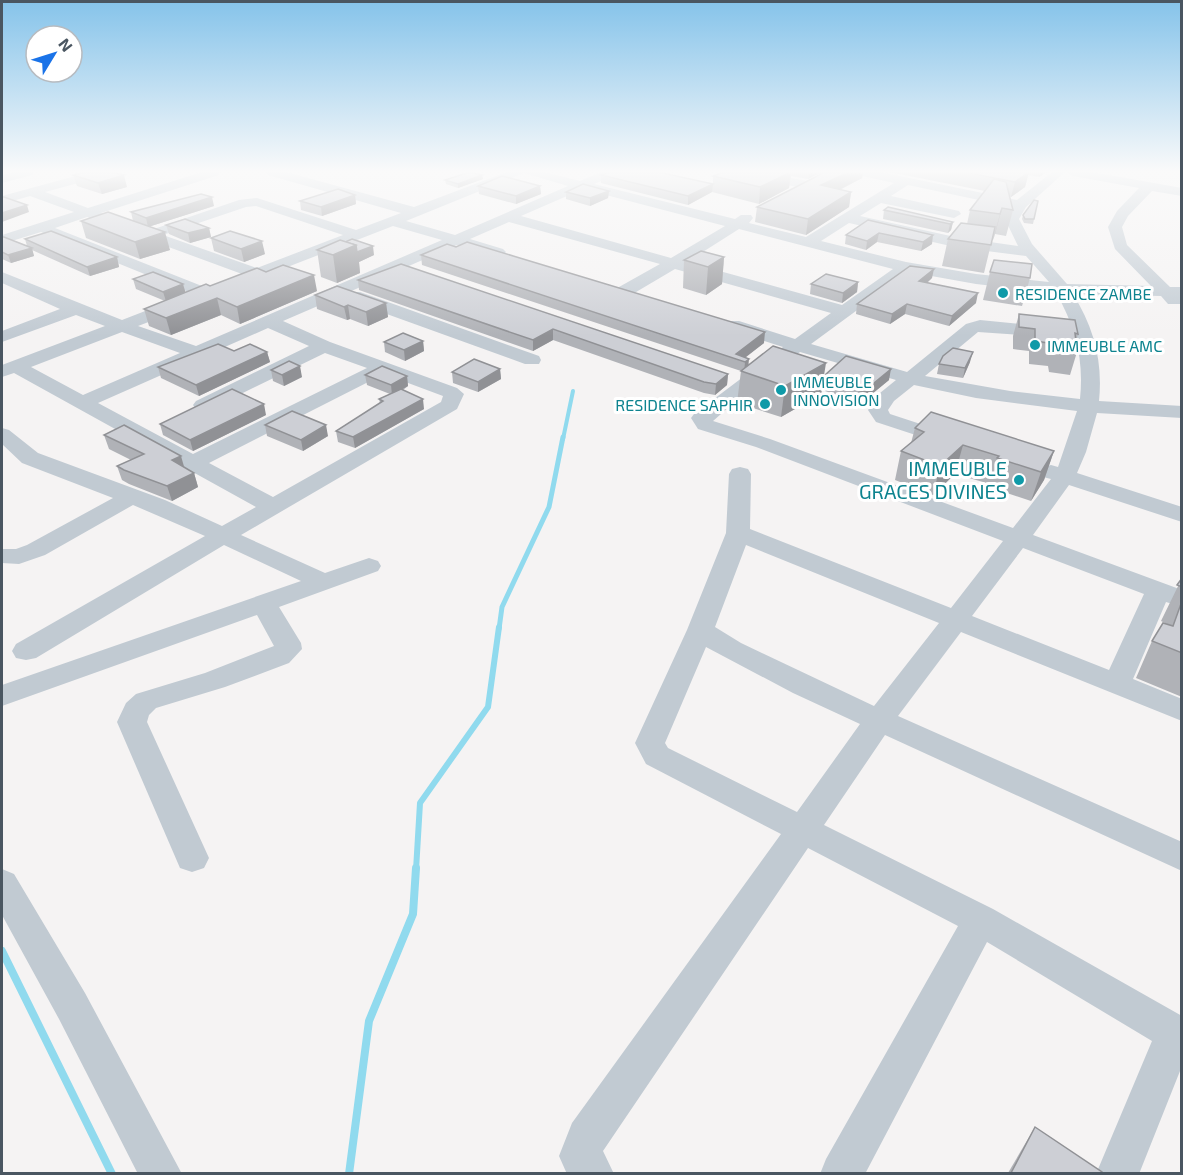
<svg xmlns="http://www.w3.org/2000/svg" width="1183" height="1175" viewBox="0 0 1183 1175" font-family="'Exo 2',sans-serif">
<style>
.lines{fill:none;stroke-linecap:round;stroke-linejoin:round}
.stream-far3{stroke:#90daee;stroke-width:4}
.stream-far2{stroke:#90daee;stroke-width:5}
.stream-far1{stroke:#90daee;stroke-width:6}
.stream{stroke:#90daee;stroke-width:8}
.minor{fill:#c1cad2;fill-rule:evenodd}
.wall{fill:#b0b2b7}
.shaded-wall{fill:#909195}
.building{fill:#cdcfd5;stroke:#909195;stroke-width:1.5}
.culture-dot{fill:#0f9aa8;stroke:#fff;stroke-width:2}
.labels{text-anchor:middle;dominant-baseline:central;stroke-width:6;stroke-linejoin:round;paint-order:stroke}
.far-culture-label{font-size:16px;fill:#0d838f;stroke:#fff;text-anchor:start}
.culture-label{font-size:20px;fill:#0d838f;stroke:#fff;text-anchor:end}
</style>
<rect width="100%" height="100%" fill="#f5f3f3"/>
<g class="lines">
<!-- stream-far3 -->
<polyline class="stream-far3" points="563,439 573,391"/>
<!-- stream-far2 -->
<polyline class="stream-far2" points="499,629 502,607 549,507 563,437"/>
<!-- stream-far1 -->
<polyline class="stream-far1" points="416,870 420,803 488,707 499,627"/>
<!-- stream -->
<g class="stream">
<polyline points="2,951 112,1174"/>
<polyline points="349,1174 369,1021 413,914 416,868"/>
</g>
<!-- minor -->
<g class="minor">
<polygon points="14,172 34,172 32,175 2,183 2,175"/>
<path d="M90,172H110L108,175L45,192L88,208L202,172H220L219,175L101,213L151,230L239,200L257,198L356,230L401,213L268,175L267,172H286L414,207L507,172H544L580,181L601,172H617L616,175L594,184L735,219L741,215H751L753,218L749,223L806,237L894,183L858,175L857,172H880L1017,200L1052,172H1065L1026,207L1019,219L1032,244L1067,284L1151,286L1115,249L1108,227L1117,211L1139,188L1073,176L1066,172H1092L1182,188V196L1152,191L1128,216L1122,227L1127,245L1170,287H1182L1180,304H1168L1161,296L1073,294C1094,328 1103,361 1099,401L1182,406V418L1097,413L1086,452L1077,473L1182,507V522L1069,485L1033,535L1182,590V607L1166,602L1133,679L1182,699V721L961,632L898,716L1182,842V871L885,735L824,825L993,909L1182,1016V1066L1139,1174H1096L1152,1041L987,942L865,1174H820L826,1159L958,926L808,848L603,1151L614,1174H567L559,1156L572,1123L781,834L646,764L635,743L687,630L726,533L729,474L732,469L740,467L748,469L751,474L750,529L951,608L1003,541L756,447L698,429L691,418L694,414L783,347L727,329L724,325L727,321H739L795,339L831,313L675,269L631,295H619L617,291L619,287L660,264L509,222L470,239L503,249L506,252L503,255L498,257L457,245L349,292H360L539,356L541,360L539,364H525L348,300L346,296L348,293L283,321L330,342L457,388L464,394L457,409L241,535L325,573L369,558L378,561L381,566L378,571L279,607L301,643L302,649L289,663L225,687L156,708L149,715L147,722L209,858L204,868L192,872L180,868L117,722L126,703L136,694L205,673L274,646L257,615L2,706V685L301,581L224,545L36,658L26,660L16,658L12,651L16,644L205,536L133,505L45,555L19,564L2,563V549H16L27,545L113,498L22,463L2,444V428L9,430L38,453L165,500L222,526L256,507L14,373L2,377V365L105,326L76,315L2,342V331L60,309L2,283V272L122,320L171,301H183L186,305L183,309L138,326L196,346L442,240L393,226L231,289L223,284L225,281L242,274L87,217L55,228L212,290L214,294L206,299L41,232L2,244V235L74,212L30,196L2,204V196ZM524,173L568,186L455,235L406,221ZM908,185L1012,207L1005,219L1018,246L955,237L860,216L881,203L954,218L961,214L959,211L891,196ZM583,189L725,226L671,258L521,216ZM256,206L343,235L257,268L163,235L246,207ZM849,223L955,247L1026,256L1049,282L976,274L906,262L821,241ZM739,229L893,269L842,305L687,262ZM909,272L976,284L1056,293C1076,327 1084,360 1080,399L1010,391L925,376L978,332L1049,337L1055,336L1058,332L1055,328L1049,327L980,320L966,324L907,372L811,344ZM268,328L309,346L196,401L193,405L196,409H210L325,353L367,368L193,454L98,403ZM122,332L180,353L83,395L31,367ZM800,352L896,380L880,393L868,410L876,422L940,443L947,445L954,443L958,439L954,435L890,414L888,410L894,401L914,385L976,398L1077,411L1058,467L1051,465L1043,467L1040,472L1043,477L1051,479L1013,528L770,439L713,421L753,386ZM384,374L443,396L441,402L273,497L209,463ZM746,545L939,623L874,706L741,643L715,627ZM1023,548L1144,594L1109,670L972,616ZM706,647L793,693L860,724L797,812L668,748L665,743Z"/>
<polygon points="737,172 761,172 812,182 814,185 807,189 744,176"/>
<polygon points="2,869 14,874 85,993 182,1174 138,1174 59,1019 2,915"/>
</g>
</g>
<!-- wall -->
<g class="wall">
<polygon points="724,172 822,172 808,179 791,176 789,188 759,204 712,192 688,205 601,183 601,175 713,183 713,176"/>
<polygon points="825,172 863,172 862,178 840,190 851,192 849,207 806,235 755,222 757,207"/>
<polygon points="889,172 1047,172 1039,177 1028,175 1025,187 1011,197 1009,196 1013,210 1006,236 995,234 993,240 992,240 984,273 942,266 948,239 967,224 970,210 985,191"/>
<polygon points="73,175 127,187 102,194 77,186"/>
<polygon points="482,175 483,179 458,188 446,184 445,180"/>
<polygon points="478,186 540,186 541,194 516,204 479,194"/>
<polygon points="609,191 608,198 590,206 566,199 566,192"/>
<polygon points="355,195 356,204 322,216 301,210 300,201"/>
<polygon points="1038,201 1033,224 1024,223 1022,219 1023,215"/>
<polygon points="214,206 148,227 170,250 140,259 86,238 81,221 133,221 131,212"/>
<polygon points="884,210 953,222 951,230 948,233 883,219"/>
<polygon points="868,220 932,244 921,251 877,242 866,250 845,244 846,235"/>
<polygon points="166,225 209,228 211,237 190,243 169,234"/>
<polygon points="2,237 27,246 25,239 117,257 119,267 90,276 32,250 34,256 11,263 2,259"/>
<polygon points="211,238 265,254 244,262 214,251"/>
<polygon points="317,250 374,255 359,262 360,273 337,283 321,277"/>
<polygon points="421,255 764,343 745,357 749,365 824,376 889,380 861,403 822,390 821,394 781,417 737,403 741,371 422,265"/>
<polygon points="724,257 722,284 706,295 683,288 684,260"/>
<polygon points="990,272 1030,278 1022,306 983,300"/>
<polygon points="932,278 927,283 976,303 949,326 905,314 890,324 856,314 857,304"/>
<polygon points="133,279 185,292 210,286 317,291 240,324 221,315 171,335 149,326 144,309 165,301 136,289"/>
<polygon points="358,280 728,374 727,385 715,395 704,393 553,340 533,351 359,290"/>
<polygon points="858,282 857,292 842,303 810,294 811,284"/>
<polygon points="315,295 386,303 388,317 368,326 350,319 347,320 317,309"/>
<polygon points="1019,314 1078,334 1076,341 1077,352 1070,375 1049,372 1048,366 1029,364 1029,351 1013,349 1013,336"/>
<polygon points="423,341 424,351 405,361 385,352 384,342"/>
<polygon points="234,351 267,352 270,362 199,396 161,378 158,367"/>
<polygon points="970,362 963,378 937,374 939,364"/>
<polygon points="500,369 501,379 478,392 453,383 452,372"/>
<polygon points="271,370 302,377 284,386 273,381"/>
<polygon points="365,375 407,376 408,386 403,390 424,409 355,448 338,442 336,431 380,403 379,399 390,394 367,385"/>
<polygon points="266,415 193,451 163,435 160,424"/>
<polygon points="265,425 328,436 303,451 267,436"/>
<polygon points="915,428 1054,451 1044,480 1031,501 989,487 990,484 955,474 933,495 895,480 901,451 911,443"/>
<polygon points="104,435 184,468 194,473 198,487 172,501 129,484 122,480 117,466 131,460 109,449"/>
<polygon points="1182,578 1182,697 1136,678 1152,641 1169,625 1161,621"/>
<polygon points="1035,1127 1102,1173 1008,1173"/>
</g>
<!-- shaded-wall -->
<g class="shaded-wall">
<polygon points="791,172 789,188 759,204 760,187"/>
<polygon points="809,172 822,172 808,179"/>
<polygon points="849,172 863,172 862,178 819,200 821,185"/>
<polygon points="1029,172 1025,187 1011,197 1015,182"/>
<polygon points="1040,172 1047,172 1039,177"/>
<polygon points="124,175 127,187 102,194 98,183"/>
<polygon points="482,175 483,179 458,188 458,184"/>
<polygon points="713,184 712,192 688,205 688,196"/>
<polygon points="540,186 541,194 516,204 516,196"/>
<polygon points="609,191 608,198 590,206 590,198"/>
<polygon points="851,192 849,207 806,235 808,219"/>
<polygon points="355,195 356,204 322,216 321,207"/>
<polygon points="212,197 214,206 148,227 146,218"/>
<polygon points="27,205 29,212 2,222 2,213"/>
<polygon points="1002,208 995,234 993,240 1000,214"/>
<polygon points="953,222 951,230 948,233 950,224"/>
<polygon points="209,228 211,237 190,243 188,233"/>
<polygon points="165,232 170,250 140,259 135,242"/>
<polygon points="879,233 877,242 866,250 867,241"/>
<polygon points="933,235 932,244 921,251 923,242"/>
<polygon points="262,241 265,254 244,262 241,249"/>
<polygon points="356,245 373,246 374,255 359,262 360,273 337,283 333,255"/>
<polygon points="32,248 34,256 11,263 8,255"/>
<polygon points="117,257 119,267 90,276 87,267"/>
<polygon points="724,257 722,284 706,295 708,267"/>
<polygon points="934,269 932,278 917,291 919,281"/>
<polygon points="314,275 317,291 240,324 237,307"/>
<polygon points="858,282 857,292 842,303 843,293"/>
<polygon points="183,284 186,294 166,301 163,292"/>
<polygon points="978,293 976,303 949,326 952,316"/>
<polygon points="217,298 221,315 171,335 166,318"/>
<polygon points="386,303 388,317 368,326 366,312"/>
<polygon points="907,304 905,314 890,324 892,314"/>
<polygon points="348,305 350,319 347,320 344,307"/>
<polygon points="553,329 553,340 533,351 533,340"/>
<polygon points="765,332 764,343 741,361 736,354"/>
<polygon points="423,341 424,351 405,361 404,350"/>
<polygon points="267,352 270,362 199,396 196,385"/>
<polygon points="973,352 970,362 963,378 965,368"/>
<polygon points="749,359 748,369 744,373 745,362"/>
<polygon points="826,363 821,394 781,417 785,386"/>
<polygon points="300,366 302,377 284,386 282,375"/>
<polygon points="500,369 501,379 478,392 478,382"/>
<polygon points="891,369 889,380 861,403 863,392"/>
<polygon points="728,374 727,385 715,395 716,384"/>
<polygon points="407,376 408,386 392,395 391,385"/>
<polygon points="423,399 424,409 355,448 353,437"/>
<polygon points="264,404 266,415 193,451 190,440"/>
<polygon points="326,425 328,436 303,451 301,440"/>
<polygon points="963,445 955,474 933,495 940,466"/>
<polygon points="1054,451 1044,480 1031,501 1041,472"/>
<polygon points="181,456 185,470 172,460"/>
<polygon points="194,473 198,487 172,501 167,486"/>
</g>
<!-- building -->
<g class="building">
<polygon points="85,172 110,172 124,175 98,183 73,175"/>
<polygon points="470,172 482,175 458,184 445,180"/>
<polygon points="610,172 658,172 713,184 688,196 601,175"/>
<polygon points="724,172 791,172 760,187 713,176"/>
<polygon points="825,172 849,172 821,185 851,192 808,219 757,207"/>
<polygon points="964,172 1029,172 1015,182"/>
<polygon points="502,176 540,186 516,196 478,186"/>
<polygon points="994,179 1006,182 1013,210 1002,208 1000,214 970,210"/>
<polygon points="583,184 609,191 590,198 566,192"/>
<polygon points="338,189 355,195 321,207 300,201"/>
<polygon points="201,194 212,197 146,218 131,212"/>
<polygon points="2,197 4,197 27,205 2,213"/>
<polygon points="1034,200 1038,201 1034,219 1025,219 1023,215"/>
<polygon points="888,207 953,222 950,224 884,210"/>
<polygon points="108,212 165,232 135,242 81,221"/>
<polygon points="185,219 209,228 188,233 166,225"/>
<polygon points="868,220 933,235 923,242 879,233 867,241 846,235"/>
<polygon points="961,223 995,227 991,245 948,239"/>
<polygon points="51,231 117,257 87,267 25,239"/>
<polygon points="230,231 262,241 241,249 211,238"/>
<polygon points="2,237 4,237 32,248 8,255 2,252"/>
<polygon points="352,239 373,246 357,252 356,245 345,242"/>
<polygon points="340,240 356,245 333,255 317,250"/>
<polygon points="467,242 765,332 736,354 749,359 745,362 421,255 447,244 456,247"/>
<polygon points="701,251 724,257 708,267 684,260"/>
<polygon points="994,260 1032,264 1030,278 990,272"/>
<polygon points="401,264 728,374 716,384 704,382 553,329 533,340 358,280"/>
<polygon points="283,265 314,275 237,307 217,298 166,318 144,309 206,284 210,286 257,268 266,272"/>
<polygon points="910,266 934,269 919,281 978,293 952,316 907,304 892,314 857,304"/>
<polygon points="153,272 183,284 163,292 133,279"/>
<polygon points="826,274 858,282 843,293 811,284"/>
<polygon points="337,286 386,303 366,312 348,305 344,307 315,295"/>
<polygon points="1019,314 1075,320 1078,334 1075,333 1077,352 1056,349 1055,344 1035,341 1035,329 1019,327"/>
<polygon points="403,333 423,341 404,350 384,342"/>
<polygon points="218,344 234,351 250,344 267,352 196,385 158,367"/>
<polygon points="773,346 826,363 785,386 741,371"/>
<polygon points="953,348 973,352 965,368 939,364 943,356"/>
<polygon points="846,356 891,369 863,392 823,379 824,376"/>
<polygon points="474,359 500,369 478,382 452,372"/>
<polygon points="289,361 300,366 282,375 271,370"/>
<polygon points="382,366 407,376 391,385 365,375"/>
<polygon points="232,389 264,404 190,440 160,424"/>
<polygon points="401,389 423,399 353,437 336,431 383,401 379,399"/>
<polygon points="292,411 326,425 301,440 265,425"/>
<polygon points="931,412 1054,451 1041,472 997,458 999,456 963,445 940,466 901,451 924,432 915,428"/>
<polygon points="124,425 181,456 172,460 194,473 167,486 124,470 117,466 144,454 104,435"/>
<polygon points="1182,578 1182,587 1177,585"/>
<polygon points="1182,601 1182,653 1152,641 1163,623 1173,626"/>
<polygon points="1035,1127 1102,1172 1102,1173 1011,1173"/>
</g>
<!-- sky -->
<linearGradient id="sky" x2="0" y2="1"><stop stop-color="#85c3ea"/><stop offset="0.51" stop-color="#fafafa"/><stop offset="1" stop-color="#fafafa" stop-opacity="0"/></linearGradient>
<rect width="1183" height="336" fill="url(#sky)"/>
<!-- markers -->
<g class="culture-dot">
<circle cx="1003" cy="293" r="6"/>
<circle cx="1035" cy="345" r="6"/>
<circle cx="781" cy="390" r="6"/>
<circle cx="765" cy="404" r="6"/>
<circle cx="1019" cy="480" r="6"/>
</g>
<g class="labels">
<!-- far-culture labels -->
<g class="far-culture-label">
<text x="1015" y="293">RESIDENCE ZAMBE</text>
<text x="1047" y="345">IMMEUBLE AMC</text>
<text x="793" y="381">IMMEUBLE<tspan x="793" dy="18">INNOVISION</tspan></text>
<text x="753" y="404" text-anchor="end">RESIDENCE SAPHIR</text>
</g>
<!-- culture labels -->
<g class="culture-label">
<text x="1007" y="468">IMMEUBLE<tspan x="1007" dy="23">GRACES DIVINES</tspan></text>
</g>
</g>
<!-- border -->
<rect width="1183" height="1175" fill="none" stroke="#4a5661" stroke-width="6"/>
<!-- north arrow -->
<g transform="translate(54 54) rotate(52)"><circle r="28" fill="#ffffff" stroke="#b7bbc0" stroke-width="1.5"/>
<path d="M0-4.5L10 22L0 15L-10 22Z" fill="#1a73e8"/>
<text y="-9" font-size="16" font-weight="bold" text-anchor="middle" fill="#4a5661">N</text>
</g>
</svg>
